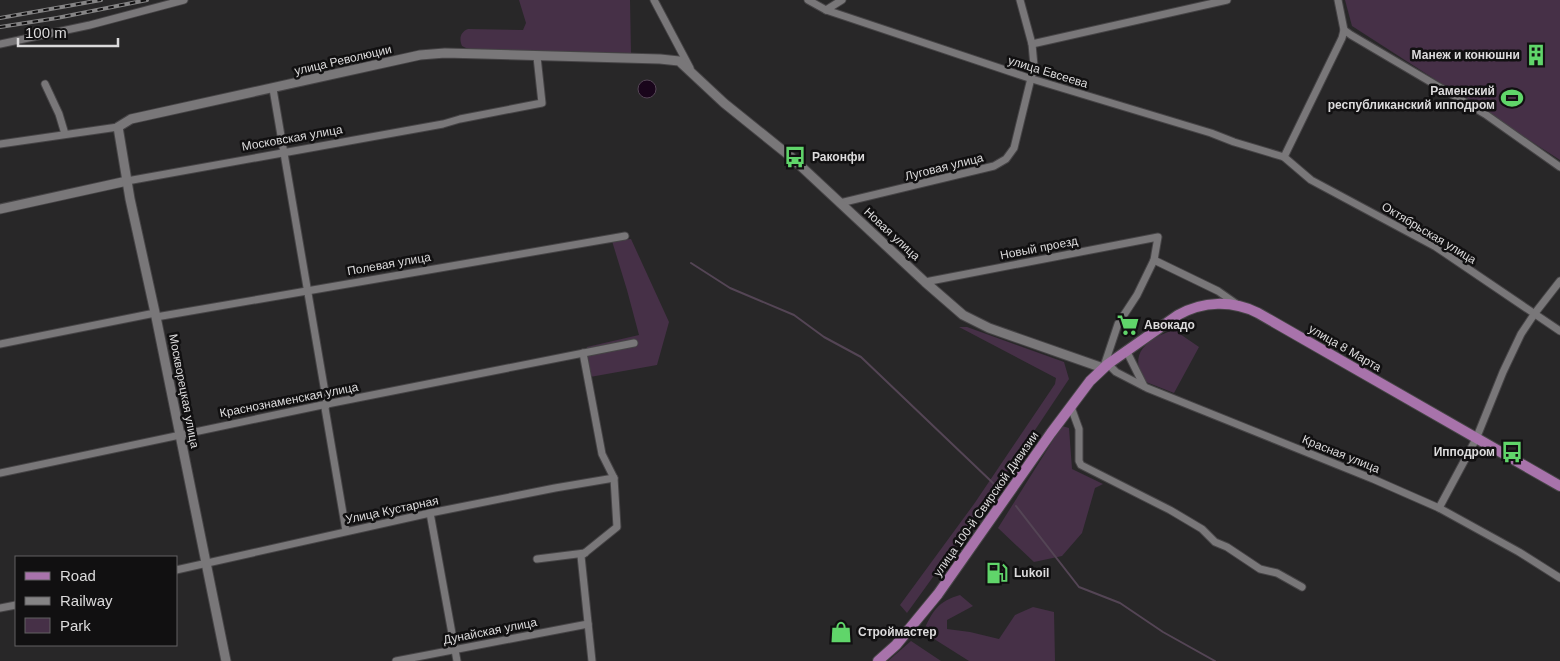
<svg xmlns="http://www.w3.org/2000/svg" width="1560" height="661" viewBox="0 0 1560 661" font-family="Arial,sans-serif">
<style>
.green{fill:#463047}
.water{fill:#19051b;stroke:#544555}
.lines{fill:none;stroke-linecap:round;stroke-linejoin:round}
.stream{stroke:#544555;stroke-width:2}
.minor-casing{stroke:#464446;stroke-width:9}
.tertiary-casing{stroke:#464446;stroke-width:11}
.primary-casing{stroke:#464446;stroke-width:12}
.minor{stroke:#797779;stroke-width:7}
.tertiary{stroke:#797779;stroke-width:9}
.primary{stroke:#a873ab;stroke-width:10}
.rail-casing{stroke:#858485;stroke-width:4}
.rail{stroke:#111011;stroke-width:2;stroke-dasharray:5.5;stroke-linecap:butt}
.labels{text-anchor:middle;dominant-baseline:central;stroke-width:5;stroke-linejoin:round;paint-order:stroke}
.poi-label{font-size:12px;font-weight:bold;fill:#dcdbdc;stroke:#111011;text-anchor:start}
.street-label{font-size:12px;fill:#dcdbdc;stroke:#111011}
</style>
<rect width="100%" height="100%" fill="#282728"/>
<!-- green -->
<g class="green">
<path d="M519,0H630L631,53L468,49L462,46C459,39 460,32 468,29L523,30L526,23Z"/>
<polygon points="1345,0 1560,0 1560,160 1352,26"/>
<polygon points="631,239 669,322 657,365 590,377 587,347 639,335 627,290 612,241"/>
<polygon points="959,327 967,327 1064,362 1069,379 987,502 907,613 900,605 974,504 1055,384 1056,378"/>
<path d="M1174,330L1178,331L1180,334L1199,347L1174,393L1146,382C1126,354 1148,338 1174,330Z"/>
<polygon points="1062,426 1069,428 1072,469 1103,484 1095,488 1082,533 1062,556 1034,562 998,528"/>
<path d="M960,595L973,606L947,620V629L970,632L999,639L1015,615L1033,607L1054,612L1055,661H969L923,632C932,612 938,601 960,595Z"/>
<polygon points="911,641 941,661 888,661"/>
</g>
<!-- water -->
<circle class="water" cx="647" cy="89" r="9"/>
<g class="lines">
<!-- stream -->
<g class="stream">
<polyline points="691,263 730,288 794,315 824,337 861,357 993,483"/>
<polyline points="1016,506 1079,587 1120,603 1163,632 1215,661"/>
</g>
<!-- minor casing -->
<g class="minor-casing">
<g id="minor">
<polyline points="654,0 690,68"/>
<polyline points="808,0 826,10 847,17 1032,79 1211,133 1234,142 1284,157 1311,180 1436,247 1560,331"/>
<polyline points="1338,0 1344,30 1351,35 1485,114 1560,167"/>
<polyline points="826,10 842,0"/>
<polyline points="0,44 90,25 184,0"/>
<polyline points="1032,44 1227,0"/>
<polyline points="45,84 59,114 65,134"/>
<polyline points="273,89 327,404 325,408 346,531"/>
<polyline points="0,144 118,127"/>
<polyline points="1284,157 1342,38 1344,30"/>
<polyline points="127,181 443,124 460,119 542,103 537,57"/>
<polyline points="840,203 994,166 1006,159 1014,148 1034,66 1032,44 1020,0"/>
<polyline points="1154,260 1218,291 1238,305"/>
<polyline points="925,282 1158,237 1154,260 1137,295 1118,324 1104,366"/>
<polyline points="156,317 625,236"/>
<polyline points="0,344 155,313"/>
<polyline points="1126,350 1144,386"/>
<polyline points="583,353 602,454 614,478 617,527 581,556 592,661"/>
<polyline points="1108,364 1116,372 1147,388 1373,479 1439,508 1519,552 1560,578"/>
<polyline points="1071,407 1079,429 1079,461 1081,465 1170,510 1202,529 1215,542 1227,547 1260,569 1277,573 1302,587"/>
<polyline points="0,473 327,404 634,343"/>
<polyline points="1439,508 1476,439 1503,372 1521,334 1535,313 1560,281"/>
<polyline points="430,513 457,661"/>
<polyline points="537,559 585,553"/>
<polyline points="176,570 430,513 555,488 614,478"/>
<polyline points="0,608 16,605"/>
<polyline points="396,661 588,624"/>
</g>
</g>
<!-- tertiary casing -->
<g class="tertiary-casing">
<g id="tertiary">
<polyline points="0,209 127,181"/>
<polyline points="226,661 156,317 130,199 118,127 131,119 420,55 445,53 660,59 679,61 724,103 791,157 925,282 963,315 989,328 1103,368"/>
</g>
</g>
<!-- primary casing -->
<g class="primary-casing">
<path id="primary" d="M878,661L896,645L938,594L1051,433L1090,381L1108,364L1178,315C1203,301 1232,300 1258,313L1560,486"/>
</g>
<!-- minor -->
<use href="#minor" class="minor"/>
<!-- tertiary -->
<use href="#tertiary" class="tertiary"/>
<!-- primary -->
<use href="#primary" class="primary"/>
<!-- rail casing -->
<g class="rail-casing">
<g id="rail">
<polyline points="0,18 101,0"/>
<polyline points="0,27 57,18 147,0"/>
</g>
</g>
<!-- rail -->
<use href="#rail" class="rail"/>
</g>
<!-- icons -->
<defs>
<g id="building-bare" transform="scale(1.725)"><path d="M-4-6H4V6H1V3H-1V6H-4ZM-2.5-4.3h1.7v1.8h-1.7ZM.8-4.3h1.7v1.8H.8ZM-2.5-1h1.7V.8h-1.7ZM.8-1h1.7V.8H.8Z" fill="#60d56a" stroke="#111011" stroke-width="2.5" paint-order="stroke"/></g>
<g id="stadium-bare" transform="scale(1.725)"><path d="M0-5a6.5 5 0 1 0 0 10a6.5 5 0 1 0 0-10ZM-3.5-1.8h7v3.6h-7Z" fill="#60d56a" stroke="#111011" stroke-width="2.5" paint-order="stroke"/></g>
<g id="bus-bare" transform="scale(1.725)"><path d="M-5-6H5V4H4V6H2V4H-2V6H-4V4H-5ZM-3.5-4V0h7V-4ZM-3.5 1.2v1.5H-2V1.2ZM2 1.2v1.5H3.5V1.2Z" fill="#60d56a" stroke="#111011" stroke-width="2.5" paint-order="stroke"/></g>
<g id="supermarket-bare" transform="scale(1.725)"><path d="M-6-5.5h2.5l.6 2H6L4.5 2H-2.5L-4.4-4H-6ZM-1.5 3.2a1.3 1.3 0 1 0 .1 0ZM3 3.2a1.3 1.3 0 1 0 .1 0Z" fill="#60d56a" stroke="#111011" stroke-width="2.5" paint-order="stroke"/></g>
<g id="fuel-bare" transform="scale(1.725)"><path d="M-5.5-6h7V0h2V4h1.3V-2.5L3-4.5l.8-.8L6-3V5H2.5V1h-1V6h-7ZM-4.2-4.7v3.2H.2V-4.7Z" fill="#60d56a" stroke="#111011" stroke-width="2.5" paint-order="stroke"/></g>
<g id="shop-bare" transform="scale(1.725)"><path d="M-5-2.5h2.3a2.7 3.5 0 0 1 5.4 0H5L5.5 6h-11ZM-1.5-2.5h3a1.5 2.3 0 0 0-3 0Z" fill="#60d56a" stroke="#111011" stroke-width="2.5" paint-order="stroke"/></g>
</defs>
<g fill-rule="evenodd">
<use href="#building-bare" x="1536" y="55"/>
<use href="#stadium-bare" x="1512" y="98"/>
<use href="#bus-bare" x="795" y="157"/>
<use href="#supermarket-bare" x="1128" y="325"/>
<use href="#bus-bare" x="1512" y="452"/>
<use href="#fuel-bare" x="997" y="573"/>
<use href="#shop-bare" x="841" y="632"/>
</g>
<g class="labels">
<!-- poi labels -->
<g class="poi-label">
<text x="1520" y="55" text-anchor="end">Манеж и конюшни</text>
<text x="1495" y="91" text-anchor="end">Раменский<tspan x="1495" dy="14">республиканский ипподром</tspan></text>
<text x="812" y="157">Раконфи</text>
<text x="1144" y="325">Авокадо</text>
<text x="1495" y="452" text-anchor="end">Ипподром</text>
<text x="1014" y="573">Lukoil</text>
<text x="858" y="632">Строймастер</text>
</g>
<!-- street labels -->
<g class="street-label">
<text transform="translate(343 60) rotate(-13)">улица Революции</text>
<text transform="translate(1048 72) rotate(17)">улица Евсеева</text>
<text transform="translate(292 138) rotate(-10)">Московская улица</text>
<text transform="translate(944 167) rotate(-14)">Луговая улица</text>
<text transform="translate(1429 233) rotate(31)">Октябрьская улица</text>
<text transform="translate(892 234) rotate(43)">Новая улица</text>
<text transform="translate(1039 248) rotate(-11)">Новый проезд</text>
<text transform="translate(389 264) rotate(-10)">Полевая улица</text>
<text transform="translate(1345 348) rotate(30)">улица 8 Марта</text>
<text transform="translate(184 391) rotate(79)">Москворецкая улица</text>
<text transform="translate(289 400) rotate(-11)">Краснознаменская улица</text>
<text transform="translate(1341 454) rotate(22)">Красная улица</text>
<text transform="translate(986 504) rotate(-55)">улица 100-й Свирской Дивизии</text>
<text transform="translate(392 510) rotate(-12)">Улица Кустарная</text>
<text transform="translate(490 631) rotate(-11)">Дунайская улица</text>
</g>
</g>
<!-- legend -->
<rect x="15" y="556" width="162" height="90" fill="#111011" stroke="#626162"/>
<rect x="25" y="572" width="25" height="8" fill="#a873ab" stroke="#626162"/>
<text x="60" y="581" font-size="15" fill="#dcdbdc">Road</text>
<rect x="25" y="597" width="25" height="8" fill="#858485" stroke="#626162"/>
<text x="60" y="606" font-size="15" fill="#dcdbdc">Railway</text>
<rect x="25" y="618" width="25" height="15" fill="#463047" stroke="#626162"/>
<text x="60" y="631" font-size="15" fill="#dcdbdc">Park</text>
<!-- scale -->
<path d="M18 38v8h100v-8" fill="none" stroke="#dcdbdc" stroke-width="2.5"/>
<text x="25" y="38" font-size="15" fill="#dcdbdc" stroke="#111011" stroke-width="4" paint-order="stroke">100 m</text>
</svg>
